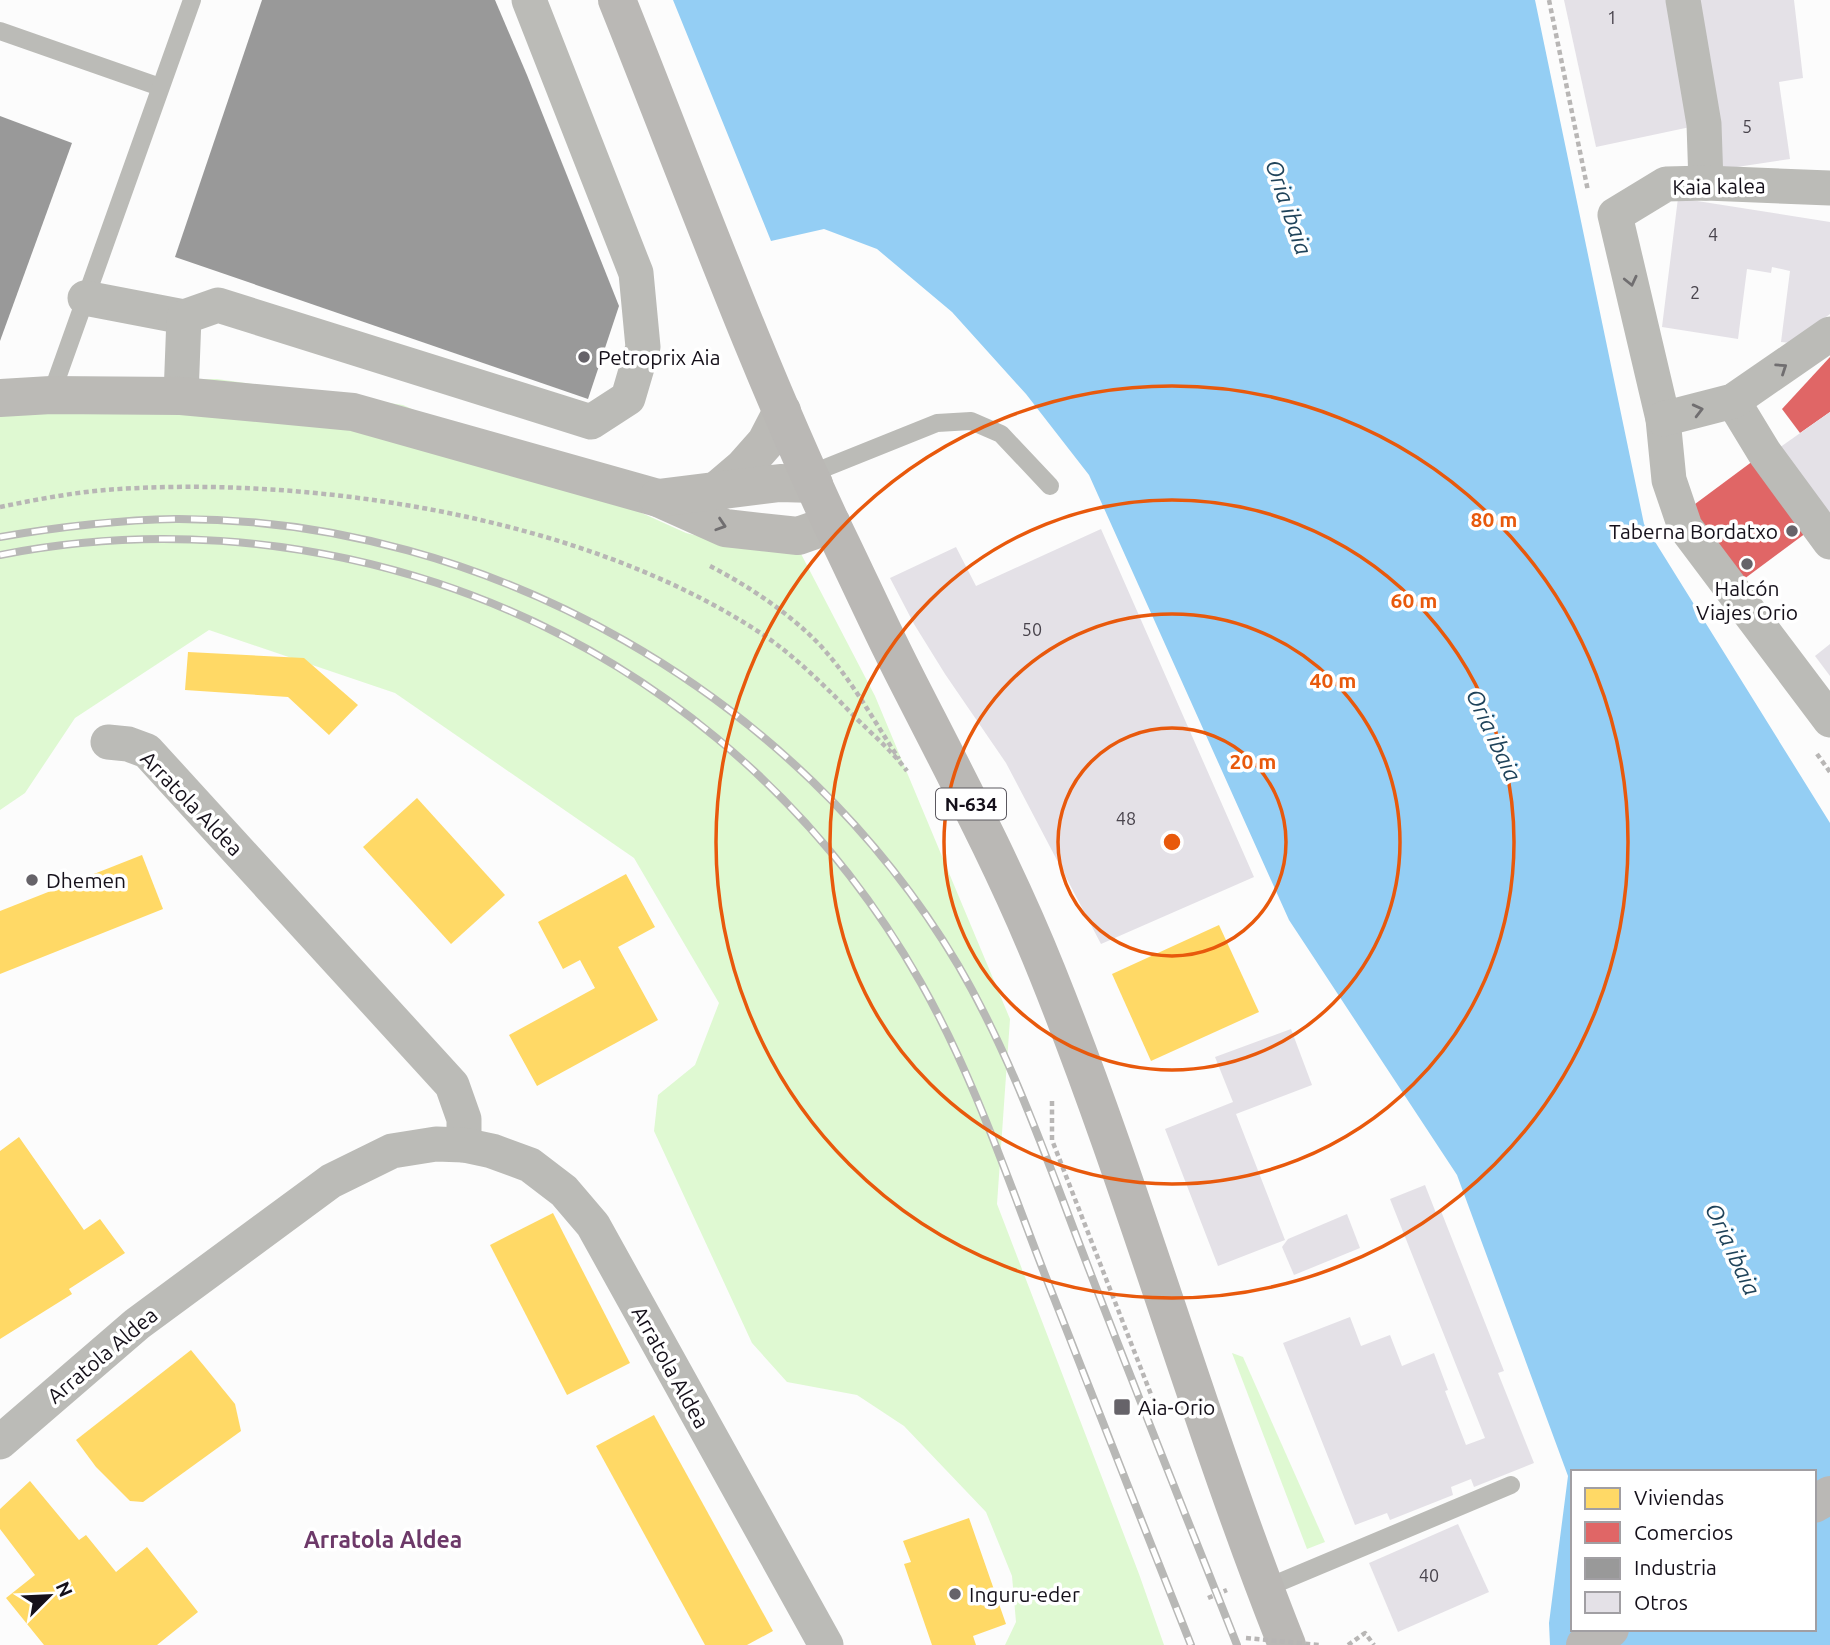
<svg xmlns="http://www.w3.org/2000/svg" width="1830" height="1645" viewBox="0 0 1830 1645" font-family="Ubuntu,sans-serif">
<style>
.green{fill:#dff9d2}
.water{fill:#94cef4;fill-rule:evenodd}
.homes{fill:#ffd966}
.shops{fill:#e06666}
.industry{fill:#999}
.building{fill:#e4e1e7}
.lines{fill:none;stroke-linecap:round;stroke-linejoin:round}
.path{stroke:#b8b6b5;stroke-width:4.5;stroke-dasharray:5 3.5;stroke-linecap:butt}
.lane{stroke:#bbbbb7;stroke-width:18}
.street{stroke:#bbbbb7;stroke-width:35}
.secondary{stroke:#bbbab6;stroke-width:38}
.highway{stroke:#bab8b5;stroke-width:38}
.rail-casing{stroke:#b8b8b6;stroke-width:8}
.rail{stroke:#fff;stroke-width:5;stroke-dasharray:16;stroke-linecap:butt}
.path-bridge{stroke:#b8b6b5;stroke-width:4.5;stroke-dasharray:5 3.5;stroke-linecap:butt}
.oneway{stroke:#706e70}
.ring{fill:none;stroke:#e8590c;stroke-width:3.5}
.poi-dot{fill:#666369;stroke:#fff;stroke-width:2.5}
.labels{text-anchor:middle;dominant-baseline:central;stroke-width:7;stroke-linejoin:round;paint-order:stroke}
.number-label{font-size:18px;fill:#49444d}
.shield{fill:#fff;stroke:#5b585f;stroke-width:2}
.shield-label{font-size:19px;font-weight:bold;fill:#15101a}
.street-label{font-size:21px;fill:#15101a;stroke:#fff}
.poi-label{font-size:21px;fill:#15101a;stroke:#fff;text-anchor:start}
.water-label{font-size:23px;font-style:italic;fill:#1f435a;stroke:#fff}
.neighbourhood-label{font-size:23px;font-weight:bold;fill:#6d3969;stroke:#fff}
.centre{fill:#e8590c;stroke:#fff;stroke-width:3.5}
.ring-label{font-size:21px;text-anchor:middle;font-weight:bold;fill:#e8590c;stroke:#fff;stroke-width:7;stroke-linejoin:round;paint-order:stroke}
</style>
<rect width="100%" height="100%" fill="#fcfcfc"/>
<!-- green -->
<g class="green">
<polygon points="217,379 403,405 686,533 735,545 799,550 875,696 1010,1019 997,1204 1139,1574 1164,1645 1005,1645 1016,1622 1012,1576 986,1512 904,1426 857,1395 787,1382 752,1343 654,1131 658,1095 695,1065 719,1003 634,858 395,693 209,630 75,718 25,793 0,810 0,383"/>
<polygon points="1232,1353 1243,1357 1325,1542 1307,1549"/>
</g>
<!-- water -->
<path class="water" d="M673,0H1535L1644,524L1830,823V1645H1550L1549,1623L1568,1476L1457,1175L1289,920L1089,475L1026,394L952,312L877,249L824,229L771,241ZM1573,1472H1814V1629H1573Z"/>
<!-- homes -->
<g class="homes">
<polygon points="188,652 304,658 358,705 329,735 288,697 185,690"/>
<polygon points="417,798 505,895 451,944 363,847"/>
<polygon points="142,855 163,909 0,974 0,911"/>
<polygon points="626,874 655,927 618,947 658,1020 537,1086 509,1035 595,988 580,960 563,969 538,922"/>
<polygon points="1219,925 1259,1012 1151,1061 1112,974"/>
<polygon points="19,1137 84,1230 100,1219 125,1253 69,1289 72,1294 0,1339 0,1151"/>
<polygon points="553,1213 630,1363 567,1395 490,1245"/>
<polygon points="191,1350 235,1404 241,1431 143,1502 130,1501 96,1467 76,1440"/>
<polygon points="654,1415 773,1631 747,1645 705,1645 596,1446"/>
<polygon points="30,1481 79,1540 86,1535 116,1572 147,1547 198,1612 157,1645 44,1645 6,1598 35,1575 0,1529 0,1509"/>
<polygon points="969,1518 1006,1624 973,1636 976,1645 932,1645 904,1564 911,1562 903,1541"/>
</g>
<!-- shops -->
<g class="shops">
<polygon points="1830,357 1830,412 1800,433 1782,409"/>
<polygon points="1757,458 1810,530 1744,579 1691,507"/>
</g>
<!-- industry -->
<g class="industry">
<polygon points="262,0 495,0 527,75 619,306 588,399 175,257"/>
<polygon points="0,116 72,143 0,341"/>
</g>
<!-- building -->
<g class="building">
<polygon points="1564,0 1668,0 1695,126 1596,147"/>
<polygon points="1700,0 1794,0 1803,78 1779,82 1790,159 1717,170"/>
<polygon points="1678,198 1830,222 1830,314 1814,326 1801,344 1781,342 1790,271 1772,267 1771,273 1747,269 1738,339 1662,327"/>
<polygon points="1830,412 1830,528 1779,448"/>
<polygon points="1101,529 1254,877 1101,944 1006,763 945,674 914,624 890,578 956,547 976,586"/>
<polygon points="1830,644 1830,676 1815,656"/>
<polygon points="1291,1029 1312,1085 1236,1114 1285,1240 1218,1266 1165,1129 1233,1102 1215,1057"/>
<polygon points="1425,1185 1436,1213 1441,1211 1504,1371 1498,1373 1534,1463 1474,1487 1471,1479 1451,1487 1453,1495 1390,1520 1387,1513 1355,1525 1283,1343 1350,1317 1361,1346 1390,1335 1402,1366 1434,1353 1448,1390 1445,1391 1466,1445 1485,1438 1390,1199"/>
<polygon points="1347,1214 1360,1248 1294,1275 1282,1247 1288,1239"/>
<polygon points="1458,1524 1489,1592 1398,1632 1369,1563"/>
</g>
<g class="lines">
<!-- path -->
<g class="path">
<polyline points="1549,0 1588,191"/>
<path d="M0,507C34,500 70,493 105,490C313,474 590,518 765,636C795,656 831,692 856,718C873,735 893,752 907,771"/>
<path d="M710,566C745,584 783,609 812,637C847,671 872,718 899,759"/>
<polyline points="1817,754 1830,772"/>
<polyline points="1052,1101 1052,1140 1159,1415"/>
<polyline points="1208,1598 1227,1590"/>
<polyline points="1348,1645 1365,1633 1374,1645"/>
</g>
<!-- lane -->
<g class="lane">
<polyline points="0,31 160,87"/>
<polyline points="51,395 192,0"/>
<polyline points="810,474 937,423 971,421 1001,434 1050,486"/>
<polyline points="1266,1588 1511,1485"/>
</g>
<!-- street -->
<g class="street">
<polyline points="1683,0 1704,124 1706,183"/>
<polyline points="1830,188 1706,183 1666,184 1615,215 1663,419 1669,480 1685,527 1830,720"/>
<polyline points="85,298 184,317"/>
<polyline points="181,396 184,317 218,305 591,422 628,398 643,347 636,273 529,0"/>
<polyline points="1733,401 1764,452 1830,542"/>
<polyline points="1663,419 1733,401 1830,334"/>
<polyline points="108,742 128,744 147,751 452,1085 464,1119 464,1145"/>
<polyline points="0,1442 137,1324 331,1181 392,1151 436,1144 464,1145 492,1151 530,1165 564,1191 593,1225 826,1645"/>
</g>
<!-- secondary -->
<g class="secondary">
<polyline points="0,398 51,395 181,396 353,412 658,498 725,528 798,536 832,524"/>
<polyline points="716,491 743,468 766,442 782,411"/>
<polyline points="658,498 780,483 814,484"/>
</g>
<!-- highway -->
<g class="highway">
<path d="M617,0C688,177 753,356 834,529C859,580 882,632 908,682C957,778 1007,872 1047,972C1136,1193 1199,1424 1287,1645"/>
<polyline points="1814,1504 1830,1495"/>
<polyline points="1585,1645 1610,1629"/>
</g>
<!-- rail casing -->
<g class="rail-casing">
<g id="rail">
<path d="M0,537C58,527 116,520 176,519C489,518 799,696 958,965C1013,1059 1048,1163 1087,1264C1136,1392 1187,1518 1237,1645"/>
<path d="M0,555C146,526 296,537 437,583C643,651 815,795 921,983C973,1075 1007,1177 1045,1275C1093,1398 1142,1522 1191,1645"/>
</g>
</g>
<!-- rail -->
<use href="#rail" class="rail"/>
<!-- path-bridge -->
<polyline class="path-bridge" points="1246,1638 1319,1645"/>
</g>
<!-- one-way arrows -->
<defs><path id="oneway-chevron" d="M-2-3.5L2.5 0L-2 3.5" fill="none" stroke-width="1.6" stroke-linecap="round" stroke-linejoin="round" transform="scale(1.75)"/></defs>
<g class="oneway">
<use href="#oneway-chevron" transform="translate(1631 281) rotate(77)"/>
<use href="#oneway-chevron" transform="translate(1782 368) rotate(-34)"/>
<use href="#oneway-chevron" transform="translate(1698 410) rotate(-14)"/>
<use href="#oneway-chevron" transform="translate(721 525) rotate(18)"/>
</g>
<!-- distance rings -->
<g class="ring">
<circle cx="1172" cy="842" r="114"/>
<circle cx="1172" cy="842" r="228"/>
<circle cx="1172" cy="842" r="342"/>
<circle cx="1172" cy="842" r="456"/>
</g>
<!-- markers -->
<g class="poi-dot">
<circle cx="584" cy="357" r="7"/>
<circle cx="1792" cy="531" r="7"/>
<circle cx="1747" cy="564" r="7"/>
<circle cx="32" cy="880" r="7"/>
<rect x="1113" y="1398" width="18" height="18" rx="3.5"/>
<circle cx="955" cy="1594" r="7"/>
</g>
<g class="labels">
<!-- number labels -->
<g class="number-label">
<text x="1612" y="17">1</text>
<text x="1747" y="126">5</text>
<text x="1713" y="234">4</text>
<text x="1695" y="292">2</text>
<text x="1032" y="629">50</text>
<text x="1126" y="818">48</text>
<text x="1429" y="1575">40</text>
</g>
<!-- shield labels -->
<rect class="shield" x="936" y="788.5" width="70" height="31" rx="5"/>
<g class="shield-label">
<text x="971" y="804">N-634</text>
</g>
<!-- street labels -->
<g class="street-label">
<text transform="translate(1719 186) rotate(-1)">Kaia kalea</text>
<text transform="translate(192 803) rotate(46)">Arratola Aldea</text>
<text transform="translate(102 1355) rotate(-40)">Arratola Aldea</text>
<text transform="translate(671 1367) rotate(61)">Arratola Aldea</text>
</g>
<!-- poi labels -->
<g class="poi-label">
<text x="598" y="357">Petroprix Aia</text>
<text x="1778" y="531" text-anchor="end">Taberna Bordatxo</text>
<text x="1747" y="588" text-anchor="middle">Halcón<tspan x="1747" dy="24">Viajes Orio</tspan></text>
<text x="46" y="880">Dhemen</text>
<text x="1138" y="1407">Aia-Orio</text>
<text x="969" y="1594">Inguru-eder</text>
</g>
<!-- water labels -->
<g class="water-label">
<text transform="translate(1289 207) rotate(71)">Oria ibaia</text>
<text transform="translate(1494 735) rotate(65)">Oria ibaia</text>
<text transform="translate(1733 1249) rotate(65)">Oria ibaia</text>
</g>
<!-- neighbourhood labels -->
<g class="neighbourhood-label">
<text x="383" y="1539">Arratola Aldea</text>
</g>
</g>
<circle cx="1172" cy="842" r="10" class="centre"/>
<g class="ring-label">
<text x="1494" y="527">80 m</text>
<text x="1414" y="608">60 m</text>
<text x="1333" y="688">40 m</text>
<text x="1253" y="769">20 m</text>
</g>
<!-- legend -->
<rect x="1571" y="1470" width="245" height="161" fill="#ffffff" stroke="#a19fa3" stroke-width="2"/>
<rect x="1585" y="1488" width="35" height="21" fill="#ffd966" stroke="#a19fa3" stroke-width="2"/>
<text x="1634" y="1505" font-size="21" fill="#15101a">Viviendas</text>
<rect x="1585" y="1522" width="35" height="21" fill="#e06666" stroke="#a19fa3" stroke-width="2"/>
<text x="1634" y="1540" font-size="21" fill="#15101a">Comercios</text>
<rect x="1585" y="1558" width="35" height="21" fill="#999999" stroke="#a19fa3" stroke-width="2"/>
<text x="1634" y="1575" font-size="21" fill="#15101a">Industria</text>
<rect x="1585" y="1592" width="35" height="21" fill="#e4e1e7" stroke="#a19fa3" stroke-width="2"/>
<text x="1634" y="1610" font-size="21" fill="#15101a">Otros</text>
<!-- north arrow -->
<g transform="translate(49 1596) rotate(66)" stroke="#ffffff" stroke-width="5" paint-order="stroke">
<path d="M0-5L12 26L0 18L-12 26Z" fill="#15101a"/>
<text y="-10" font-size="19" font-weight="bold" text-anchor="middle" fill="#15101a">N</text>
</g>
</svg>
